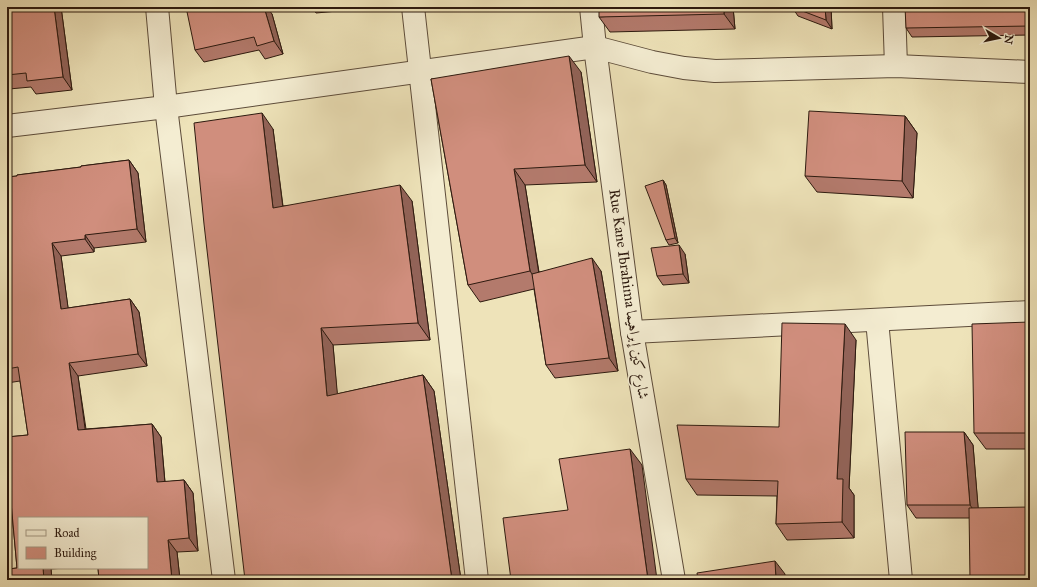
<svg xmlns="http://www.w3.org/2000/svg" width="1037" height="587" viewBox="0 0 1037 587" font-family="'IM FELL Great Primer',Amiri,serif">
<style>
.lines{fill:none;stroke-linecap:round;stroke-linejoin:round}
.minor-casing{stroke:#5d4c3a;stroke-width:24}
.minor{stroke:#f4edd2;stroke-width:22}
.wall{fill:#b37a6c;stroke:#2d1a0f}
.shaded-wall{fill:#926358;stroke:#2d1a0f}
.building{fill:#d08e7d;stroke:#2d1a0f}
.labels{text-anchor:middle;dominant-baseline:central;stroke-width:3;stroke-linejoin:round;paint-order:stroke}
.street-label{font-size:15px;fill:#2d1a0f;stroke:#f4edd2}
</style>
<rect width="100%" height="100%" fill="#eee3b9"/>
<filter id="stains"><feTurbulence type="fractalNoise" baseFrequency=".005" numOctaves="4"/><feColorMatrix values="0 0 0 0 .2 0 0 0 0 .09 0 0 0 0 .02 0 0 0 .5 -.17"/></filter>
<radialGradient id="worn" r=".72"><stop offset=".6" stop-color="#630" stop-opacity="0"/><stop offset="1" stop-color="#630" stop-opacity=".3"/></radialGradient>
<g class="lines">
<!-- minor casing -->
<g class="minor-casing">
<g id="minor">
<polyline points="157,7 166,107 224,580"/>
<polyline points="413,7 477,580"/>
<polyline points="591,7 595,47 632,332 674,580"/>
<polyline points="894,7 896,66"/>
<polyline points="7,126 166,107 595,47 652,62 684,68 715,71 896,66 1030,72"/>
<polyline points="877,320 901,580"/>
<polyline points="632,332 1030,312"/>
</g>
</g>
<!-- minor -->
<use href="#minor" class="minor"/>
</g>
<!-- wall -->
<g class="wall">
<polygon points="7,7 61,7 72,90 36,94 31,87 9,89 8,88 7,88"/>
<polygon points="312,7 380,7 316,13"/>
<polygon points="733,7 735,29 610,32 599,17"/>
<polygon points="792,7 831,7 832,29 798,16"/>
<polygon points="1030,7 1030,35 912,37 906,28"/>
<polygon points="272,14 283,54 265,59 259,50 204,62 195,50"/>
<polygon points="581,72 597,182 525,185 539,272 601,271 618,371 555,378 546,365 534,289 480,302 468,285 431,79"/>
<polygon points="905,116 917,133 913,198 817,192 805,176"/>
<polygon points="273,129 283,206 412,201 430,340 333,345 337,394 423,375 434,391 461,580 245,580"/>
<polygon points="129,160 138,173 146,242 94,248 94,252 61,256 68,308 130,299 139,312 147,366 78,376 86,429 152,424 161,437 165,482 184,480 193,493 198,551 177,552 180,580 99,580 98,568 147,568 147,518 19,518 19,568 65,568 51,569 52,580 9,580 8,569 17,568 7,458 7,437 28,435 20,381 7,383 7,177 17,176 17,175 81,167 81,166"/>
<polygon points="663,180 666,185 678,243 669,245 666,240"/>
<polygon points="685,254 689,283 663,285 657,276"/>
<polygon points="1030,322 1030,449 986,449 974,433"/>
<polygon points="856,340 849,488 854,495 854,538 787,540 776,524 777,496 697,495 686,479 779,427"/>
<polygon points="964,432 973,445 978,508 969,518 916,518 907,505"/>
</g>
<!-- shaded-wall -->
<g class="shaded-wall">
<polygon points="54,7 61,7 72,90 63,77"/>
<polygon points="264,7 267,7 272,14 283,54 274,41"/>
<polygon points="724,7 733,7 735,29 724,14"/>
<polygon points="825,7 831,7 832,29 826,20"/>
<polygon points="569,56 581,72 597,182 585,165"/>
<polygon points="262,113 273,129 285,224 273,208"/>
<polygon points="905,116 917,133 913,198 902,181"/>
<polygon points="129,160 138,173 146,242 137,229"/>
<polygon points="514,169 525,185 541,287 530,271"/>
<polygon points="663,180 666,185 678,243 675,238"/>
<polygon points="400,185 412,201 430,340 418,323"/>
<polygon points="85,235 94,248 94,252 85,239"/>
<polygon points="52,243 61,256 70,322 61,309"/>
<polygon points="679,245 685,254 689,283 683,274"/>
<polygon points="592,258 601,271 618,371 609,358"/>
<polygon points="130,299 139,312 147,366 138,354"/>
<polygon points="845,324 856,340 849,488 854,495 854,538 842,522 837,479"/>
<polygon points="321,328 333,345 339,412 327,396"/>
<polygon points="69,363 78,376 87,443 78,430"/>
<polygon points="423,375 434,391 461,580 452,580"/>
<polygon points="152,424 161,437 166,495 157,482"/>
<polygon points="964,432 973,445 979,518 970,505"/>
<polygon points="630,449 642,465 657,580 648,580"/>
<polygon points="184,480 193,493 198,551 189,538"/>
<polygon points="168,540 177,552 180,580 172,580"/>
<polygon points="775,561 785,574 785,580 776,580"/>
<polygon points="43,568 50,568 51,569 52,580 44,580"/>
</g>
<!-- building -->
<g class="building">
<polygon points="7,7 54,7 63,77 27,81 26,73 7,75"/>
<polygon points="186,7 238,7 238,8 244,7 264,7 274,41 257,46 254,37 195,50"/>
<polygon points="599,7 724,7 724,14 599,17"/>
<polygon points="792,7 825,7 826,20"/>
<polygon points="905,7 1030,7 1030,26 906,28"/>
<polygon points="569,56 585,165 514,169 530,271 468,285 431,79"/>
<polygon points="809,111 905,116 902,181 805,176"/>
<polygon points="262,113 273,208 400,185 418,323 321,328 327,396 423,375 452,580 245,580 204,224 194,123"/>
<polygon points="129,160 137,229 85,235 85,239 52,243 61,309 130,299 138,354 69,363 78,430 152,424 157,482 184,480 189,538 168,540 172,580 99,580 98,568 147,568 147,518 19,518 19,568 43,568 44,580 9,580 8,569 17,568 7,458 7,437 28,435 18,367 7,369 7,177 17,176 17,175 81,167 81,166"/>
<polygon points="663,180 675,238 666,240 645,186"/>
<polygon points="679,245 683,274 657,276 651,248"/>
<polygon points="592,258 609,358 546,365 532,274"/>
<polygon points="1030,322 1030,433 974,433 972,324"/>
<polygon points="782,323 845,324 837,479 843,479 842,522 776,524 778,481 686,479 677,425 779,427"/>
<polygon points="905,432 964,432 970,505 907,505"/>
<polygon points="630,449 648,580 511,580 503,518 568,510 559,459"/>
<polygon points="1030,507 1030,580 970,580 969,508"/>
<polygon points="775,561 776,580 698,580 697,573"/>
</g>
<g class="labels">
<!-- street labels -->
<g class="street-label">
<text transform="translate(629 294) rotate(82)">Rue Kane Ibrahima شارع كين إبراهيما</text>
</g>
</g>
<!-- margin -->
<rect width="1037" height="587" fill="none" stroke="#eee3b9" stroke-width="24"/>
<rect x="8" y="8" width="1021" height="571" fill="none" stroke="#2d1a0f" stroke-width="2"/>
<rect x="12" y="12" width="1013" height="563" fill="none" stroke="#2d1a0f"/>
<!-- legend -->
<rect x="18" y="517" width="130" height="52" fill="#f4edd2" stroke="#a49984"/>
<rect x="26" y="530" width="20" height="6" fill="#f4edd2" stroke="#a49984"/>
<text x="54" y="537" font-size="12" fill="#2d1a0f">Road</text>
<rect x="26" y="547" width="20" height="12" fill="#d08e7d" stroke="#a49984"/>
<text x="54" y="557" font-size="12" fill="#2d1a0f">Building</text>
<!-- north arrow -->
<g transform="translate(999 38) rotate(99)" stroke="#f4edd2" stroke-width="3" paint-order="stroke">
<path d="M0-3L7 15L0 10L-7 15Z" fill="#2d1a0f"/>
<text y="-6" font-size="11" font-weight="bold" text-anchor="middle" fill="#2d1a0f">N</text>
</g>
<rect width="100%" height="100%" filter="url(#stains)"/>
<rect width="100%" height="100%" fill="url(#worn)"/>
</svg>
